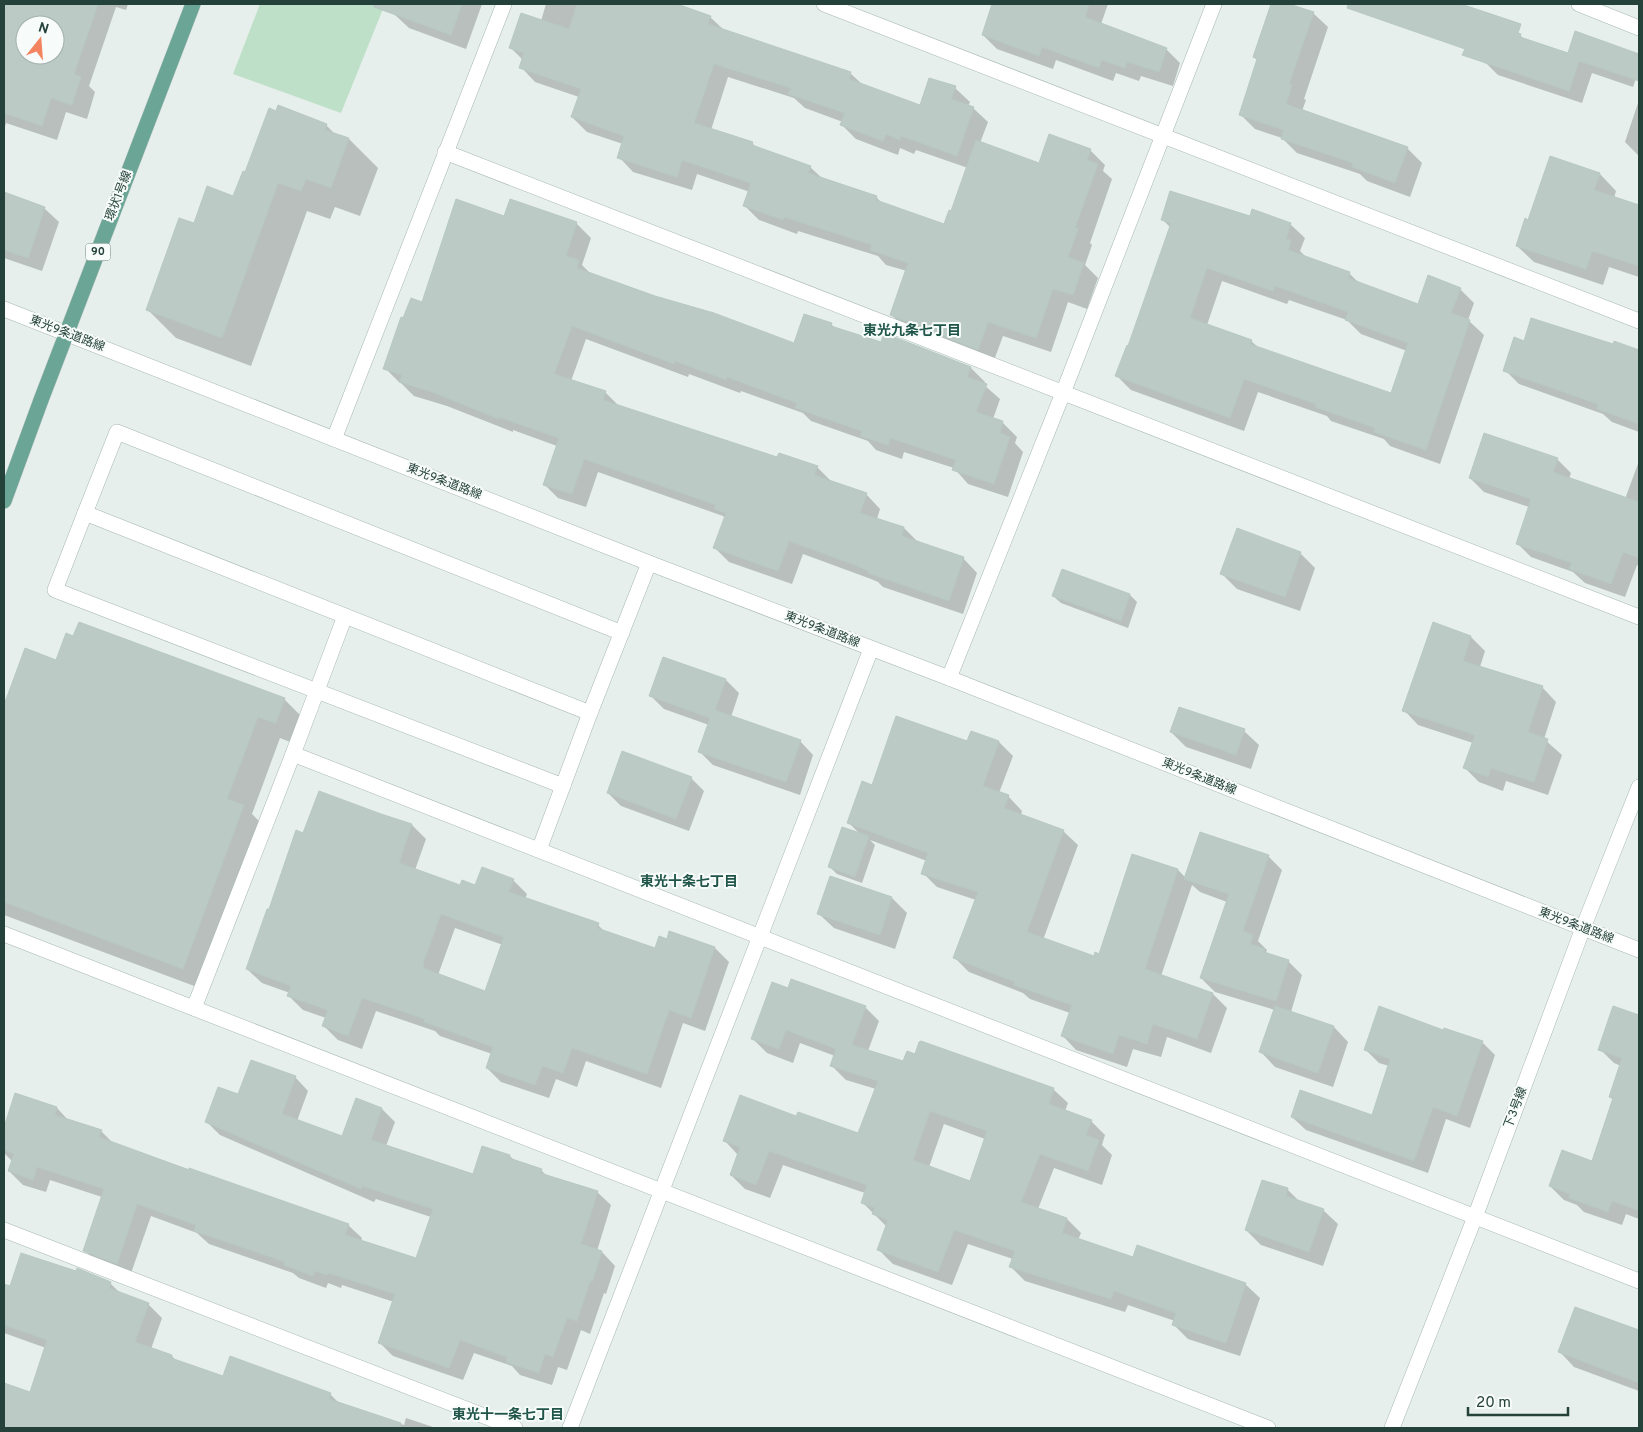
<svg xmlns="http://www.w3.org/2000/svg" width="1643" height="1432" viewBox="0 0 1643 1432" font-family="Overpass,'Noto Sans JP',sans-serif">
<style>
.green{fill:#bfe0c8}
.shadow{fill:#0003;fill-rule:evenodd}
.building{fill:#bbcac4;stroke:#b8c9c2;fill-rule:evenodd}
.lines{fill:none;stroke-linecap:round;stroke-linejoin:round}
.service-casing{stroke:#a8b8b2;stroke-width:16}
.minor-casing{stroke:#a8b8b2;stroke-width:16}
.tertiary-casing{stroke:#a8b8b2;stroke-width:16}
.primary-casing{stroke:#c2cac8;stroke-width:16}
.service{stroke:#fff;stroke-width:15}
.minor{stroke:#fff;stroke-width:15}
.tertiary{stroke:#fff;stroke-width:15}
.primary{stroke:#6aa596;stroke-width:15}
.labels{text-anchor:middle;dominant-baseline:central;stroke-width:4;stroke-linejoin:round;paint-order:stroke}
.shield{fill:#f7fbf9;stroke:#637a73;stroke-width:1}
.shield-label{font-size:11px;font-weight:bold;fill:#24423a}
.street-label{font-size:12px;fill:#24423a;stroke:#f7fbf9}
.neighbourhood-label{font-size:14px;font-weight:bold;fill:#1f5548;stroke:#f7fbf9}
</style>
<rect width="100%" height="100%" fill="#e6efeb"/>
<!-- green -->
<polygon class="green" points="260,4 385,4 341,113 233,74"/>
<!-- shadow -->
<g class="shadow">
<path d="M4,4H128L126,10L116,7L89,86L95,92L87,119L66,112L57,140L6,123L4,130ZM25,25H55V55H25Z"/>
<polygon points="398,4 482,4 466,49 409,28 394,14"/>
<path d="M546,4H673L710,17L724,30L850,73L863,85L920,107L955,88L970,102L968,106L973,108L988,122L980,143L1040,164L1090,150L1105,165L1103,171L1112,179L1090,243L1092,245L1085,265L1098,278L1087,309L1068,302L1051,352L1003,336L993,363L906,330L892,315L907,271L886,265L878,256L798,231L797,234L759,220L745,206L750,192L697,174L692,190L633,172L619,157L623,144L587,132L572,117L579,97L535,82L521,67L523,60L510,47L541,21ZM728,77L794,98L805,108L843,122L842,125L856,139L898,155L900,148L914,154L916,150L968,168L952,213L944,225L883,204L876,197L823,179L810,167L758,149L752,143L711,130Z"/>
<polygon points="994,4 1108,4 1101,24 1166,49 1180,63 1173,86 1141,76 1139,81 1116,73 1113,81 1056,60 1053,69 997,49 983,35"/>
<polygon points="1272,4 1285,4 1313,13 1328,27 1304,99 1306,100 1302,111 1407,148 1422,163 1410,197 1367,181 1360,174 1297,153 1282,138 1255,129 1241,115 1258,60 1254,57"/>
<polygon points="1520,35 1524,39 1569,55 1628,51 1639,62 1639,70 1633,87 1592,73 1582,103 1498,75 1485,62"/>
<polygon points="1639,100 1639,156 1625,142"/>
<polygon points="326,125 336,135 349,139 378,168 360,216 335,207 330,219 307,211 251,366 176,338 147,309 195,225 234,198 246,173"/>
<polygon points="1600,174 1616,191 1614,198 1639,206 1639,277 1609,267 1603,285 1534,262 1517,246 1529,221"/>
<polygon points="4,194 44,208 59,222 42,271 4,258"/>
<polygon points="511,201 577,224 591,238 582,265 591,274 795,345 831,324 836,329 971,368 985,382 984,385 1000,399 993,419 1003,423 1017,437 1015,443 1023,452 1008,497 968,484 954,468 904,452 902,459 876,450 868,441 811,421 803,413 741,391 740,393 689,374 688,377 586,339 571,381 605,392 619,406 778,458 817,467 831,481 866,494 880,509 877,519 904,528 918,542 963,558 977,573 963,614 883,587 878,582 871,579 803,554 792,584 729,562 715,548 725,518 723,516 598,472 586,507 558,498 544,484 557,446 513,430 513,432 447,406 414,396 402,384 399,382 385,368 404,319 422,304 505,218"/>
<path d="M1251,217L1290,224L1305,238L1300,251L1305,256L1304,257L1349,273L1359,283L1419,305L1460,289L1474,303L1468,320L1484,335L1440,464L1390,446L1384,439L1331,421L1327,416L1258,392L1244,431L1131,390L1116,375L1129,347L1171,228L1162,219ZM1222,281L1287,304L1289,300L1347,320L1361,334L1407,351L1391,395L1259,348L1251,341L1207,325Z"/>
<polygon points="1525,342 1613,346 1615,343 1639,351 1639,432 1612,422 1603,414 1519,384 1505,370"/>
<polygon points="1557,459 1571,473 1569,479 1625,499 1639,461 1639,566 1637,565 1625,597 1585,583 1573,572 1531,557 1517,543 1529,507 1484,492 1470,478"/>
<polygon points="1300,553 1315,568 1300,611 1237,589 1222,574"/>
<polygon points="1130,595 1137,602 1128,628 1061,603 1053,596"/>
<polygon points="1471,637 1485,651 1480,667 1542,687 1556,702 1544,739 1562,755 1548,795 1506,781 1503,791 1479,782 1465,768 1473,743 1418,725 1404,710"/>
<polygon points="26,649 57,661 284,699 306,721 298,745 280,738 252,814 266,828 205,990 4,915 4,708"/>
<polygon points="726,680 739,693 731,717 800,741 813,755 800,795 713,765 699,751 709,725 664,709 651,696"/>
<polygon points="1244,731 1259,745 1251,769 1186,747 1171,732"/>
<polygon points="999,742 1013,756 999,793 1008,796 1022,811 1021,815 1063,831 1078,845 1043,940 1095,958 1100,955 1133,855 1178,870 1186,878 1268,856 1282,870 1258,941 1267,950 1266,952 1269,955 1288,961 1302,975 1291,1012 1334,1027 1348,1042 1333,1087 1275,1067 1261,1052 1275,1010 1215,992 1201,978 1227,902 1200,892 1192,885 1161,976 1213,994 1227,1008 1211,1053 1167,1037 1161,1057 1133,1049 1127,1067 1076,1050 1062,1035 1070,1013 1030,999 1023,993 969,972 955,958 976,900 937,887 923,873 927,861 870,840 875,845 862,883 837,874 830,867 861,835 849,823 873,786 968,743"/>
<polygon points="691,778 704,791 689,831 621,806 608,793"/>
<path d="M380,815L412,825L426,839L415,870L460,887L476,886L513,880L527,894L525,899L598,925L606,933L655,950L715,948L729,962L705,1031L683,1023L661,1088L586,1061L577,1087L556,1079L549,1098L501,1082L487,1068L492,1054L440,1036L435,1031L376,1011L362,1049L338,1040L324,1026L326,1018L303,1010L289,996L290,993L262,983L247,969L270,911L304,834ZM455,928L503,945L486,992L438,975Z"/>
<polygon points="892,898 907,913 895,949 834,928 819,914"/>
<path d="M788,989L865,1007L879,1021L868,1051L903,1063L1053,1089L1068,1103L1065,1111L1091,1121L1105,1135L1102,1145L1112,1155L1102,1185L1054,1168L1038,1209L1067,1219L1081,1233L1078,1240L1133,1258L1245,1284L1260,1298L1240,1356L1188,1339L1174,1325L1175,1321L1128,1305L1125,1312L1025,1281L1011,1267L1013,1259L968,1244L952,1285L893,1264L879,1250L887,1227L862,1202L865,1193L783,1165L770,1198L745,1189L731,1175L738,1155L724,1140L797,1117L859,1135L876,1089L846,1080L832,1066L835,1056L800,1043L793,1063L767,1053L753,1039ZM944,1124L985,1139L971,1182L929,1167Z"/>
<polygon points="1614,1008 1639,1017 1639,1219 1626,1214 1622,1225 1584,1212 1577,1205 1564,1200 1550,1186 1593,1162 1614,1101 1610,1097 1621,1066 1614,1063 1600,1049"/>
<polygon points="1482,1042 1495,1055 1470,1128 1446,1119 1428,1173 1306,1130 1292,1117 1373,1116 1389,1066 1379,1063 1365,1049"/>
<polygon points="295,1077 308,1091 297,1121 343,1137 382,1109 395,1122 386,1146 473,1176 510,1156 515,1161 541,1170 547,1176 597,1192 611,1205 597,1251 602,1252 615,1266 606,1294 604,1293 590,1334 581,1330 567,1370 558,1367 552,1385 520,1375 512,1366 474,1353 463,1380 393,1356 380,1343 394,1302 342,1285 341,1288 328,1283 326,1288 299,1278 293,1273 209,1244 197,1233 151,1216 130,1276 98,1264 85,1250 102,1197 50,1180 46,1192 23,1185 9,1171 12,1161 4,1153 4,1131 16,1095 57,1108 69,1121 101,1131 113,1143 348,1225 362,1238 361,1241 417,1260 431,1217 376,1199 374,1202 220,1135 207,1122 239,1095"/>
<polygon points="1263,1182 1288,1190 1300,1202 1323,1210 1338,1224 1323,1266 1261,1245 1246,1230"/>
<polygon points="110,1283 122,1295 148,1304 162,1318 151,1349 172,1356 176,1361 223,1377 330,1394 341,1405 404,1425 406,1418 436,1428 4,1428 4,1385 30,1394 46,1348 4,1333 4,1287 8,1289"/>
<polygon points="1575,1308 1639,1331 1639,1391 1574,1367 1560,1352"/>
</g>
<!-- building -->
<g class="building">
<path d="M4,4H98L74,74L81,77L72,105L51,98L42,126L4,113ZM25,25H55V55H25Z"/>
<polygon points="374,4 462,4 451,35 374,7"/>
<polygon points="577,4 677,4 711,16 708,24 851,72 849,79 920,105 929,78 956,86 951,99 974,107 957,156 901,136 900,140 886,134 883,141 840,125 845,113 788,94 791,88 714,64 694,123 753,142 752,145 811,166 808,173 877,196 876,200 944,224 949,210 951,211 976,140 1039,163 1049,134 1091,149 1087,160 1098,164 1075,228 1078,229 1068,257 1084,263 1073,295 1053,289 1036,338 988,322 978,350 890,315 908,263 870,250 872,245 784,217 783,220 743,206 751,183 682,160 677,177 617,158 624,136 571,117 581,89 519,68 524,53 509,48 521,13 569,29"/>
<polygon points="992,4 1089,4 1085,17 1167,48 1159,72 1127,62 1125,68 1102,60 1099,68 1042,47 1039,56 982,35"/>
<polygon points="1271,4 1289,4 1314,12 1289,84 1292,85 1286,104 1408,147 1395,183 1352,167 1353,163 1281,139 1284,130 1239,115 1257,59 1253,57"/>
<polygon points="1348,4 1461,4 1521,24 1518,33 1521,34 1520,37 1568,53 1575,31 1639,54 1639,81 1579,61 1569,91 1462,55 1465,49 1347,8"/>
<polygon points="278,105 327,124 325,130 349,138 331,188 306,179 301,191 278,183 222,338 146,310 179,218 194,223 207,186 233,196 243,171 245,172 269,108 276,111"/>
<polygon points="1550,156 1600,173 1594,190 1639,205 1639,266 1592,251 1586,269 1516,246 1525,218 1528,220"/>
<path d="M1170,191L1250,216L1252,209L1291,223L1286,239L1291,240L1288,250L1350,272L1348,278L1418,304L1428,275L1461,288L1451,313L1470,320L1426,450L1374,432L1375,428L1315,407L1316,404L1244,379L1230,418L1115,376L1127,345L1128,346L1171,223L1161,220ZM1207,268L1273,291L1275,286L1348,312L1345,320L1408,343L1391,393L1250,344L1252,340L1190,318Z"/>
<polygon points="4,192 45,207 28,258 4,250"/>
<polygon points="456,199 504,216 510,199 577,222 566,256 579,260 577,268 655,296 714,313 794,343 804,314 832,323 831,326 881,342 884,333 971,367 967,377 987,384 976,412 1003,421 1000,433 1010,437 994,484 952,470 956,460 890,438 888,445 860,436 862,431 795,408 797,403 727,377 726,380 675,361 674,364 572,326 554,374 606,391 603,400 777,457 779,453 818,466 814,475 867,493 860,513 904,527 902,536 964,557 949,601 868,573 868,571 855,565 789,541 778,571 713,548 726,513 714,509 716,505 584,459 572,494 543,485 559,438 499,417 499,419 432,392 399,382 402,375 383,369 401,317 403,318 411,298 422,302"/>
<polygon points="1531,318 1613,344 1614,341 1639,350 1639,424 1597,409 1598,404 1503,371 1514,337 1524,341"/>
<polygon points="1484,433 1558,458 1553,472 1639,502 1639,558 1623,552 1611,584 1569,569 1572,563 1516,544 1531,499 1469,478"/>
<polygon points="1237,528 1301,552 1285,597 1220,574"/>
<polygon points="1062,569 1130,594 1121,621 1052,596"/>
<polygon points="79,622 285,698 276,723 258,717 227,799 244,805 183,969 4,902 4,705 25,648 56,660 66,633 73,636"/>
<polygon points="1433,622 1471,636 1463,661 1543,686 1528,732 1548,739 1534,782 1491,768 1488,777 1463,768 1475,735 1402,711"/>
<polygon points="663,657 726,679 715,710 801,740 786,782 698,752 710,718 649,696"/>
<polygon points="1179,707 1245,729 1236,755 1170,732"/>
<polygon points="896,716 967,741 971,731 999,741 983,786 1009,795 1004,808 1064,830 1027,932 1094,956 1095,952 1099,954 1132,854 1178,869 1145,969 1213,993 1197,1039 1153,1024 1147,1044 1119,1035 1113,1054 1061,1036 1072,1005 1014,985 1015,982 953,958 978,892 921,874 928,853 847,823 862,781 872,785"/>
<polygon points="622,751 692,777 676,819 607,793"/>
<path d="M319,791L381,814L412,824L399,863L460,885L462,880L475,885L482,867L514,879L509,892L599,923L597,928L655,948L659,936L667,939L669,931L715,947L691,1018L669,1010L647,1074L572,1048L563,1073L542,1066L535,1085L486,1068L493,1047L424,1022L425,1019L362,998L348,1036L322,1026L328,1010L287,996L291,986L246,969L267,909H269L296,830L303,833ZM441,914L504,937L485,991L423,968L424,964L423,963Z"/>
<polygon points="842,827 869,836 855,877 828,867"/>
<polygon points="1200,832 1269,855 1243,931 1253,935 1250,944 1265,949 1264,952 1289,960 1276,1001 1200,978 1229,894 1184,879"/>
<polygon points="830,876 892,897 880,935 817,914"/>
<path d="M791,979L866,1006L852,1045L903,1061L907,1051L915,1054L919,1042L921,1041L1054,1088L1049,1104L1092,1120L1086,1135L1099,1140L1088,1171L1040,1154L1021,1202L1067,1218L1062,1233L1133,1257L1137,1245L1246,1283L1226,1343L1172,1325L1176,1313L1114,1291L1111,1299L1009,1267L1015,1251L954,1230L938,1272L877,1250L888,1220L872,1214L875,1208L861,1203L867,1185L769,1151L756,1185L730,1175L740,1147L723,1141L740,1095L796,1116L798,1112L858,1133L878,1081L830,1066L836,1049L786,1030L779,1049L751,1039L772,982L788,988ZM930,1111L987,1131L970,1181L913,1160Z"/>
<polygon points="1275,1006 1334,1026 1318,1073 1259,1052"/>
<polygon points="1379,1006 1443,1030 1444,1028 1483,1041 1457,1116 1433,1107 1414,1161 1291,1117 1300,1090 1372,1115 1390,1059 1364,1050"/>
<polygon points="1613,1006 1639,1015 1639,1211 1612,1201 1608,1212 1569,1198 1570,1194 1549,1186 1562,1150 1592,1161 1613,1098 1609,1097 1622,1058 1598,1050"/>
<polygon points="251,1060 296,1076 282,1114 342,1136 356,1098 382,1108 371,1140 473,1174 482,1146 510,1155 509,1158 542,1169 540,1173 598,1191 581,1244 602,1251 592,1282 590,1281 577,1321 567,1318 553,1357 545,1354 539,1373 506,1362 507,1357 460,1340 449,1368 378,1343 395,1294 328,1273 327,1275 315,1271 313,1276 284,1265 285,1262 194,1231 196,1225 137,1204 117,1264 83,1251 104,1189 37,1167 33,1180 8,1171 14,1154 4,1150 4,1127 15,1093 57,1107 55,1115 102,1130 99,1137 189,1170 189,1168 349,1224 345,1235 416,1258 433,1209 362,1186 361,1189 205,1122 218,1087 238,1094"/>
<polygon points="1262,1180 1288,1188 1286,1196 1324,1209 1309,1252 1245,1230"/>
<polygon points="21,1253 76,1271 77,1268 111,1282 109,1288 149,1303 135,1342 172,1355 171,1358 223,1376 230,1356 331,1393 329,1399 401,1423 400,1428 4,1428 4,1383 30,1392 47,1340 4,1325 4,1284 10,1286"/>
<polygon points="1575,1307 1639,1330 1639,1383 1558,1352"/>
</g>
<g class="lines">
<!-- service casing -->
<g class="service-casing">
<g id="service">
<polyline points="85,513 55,590 563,786"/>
<polyline points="622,633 117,432 85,513 590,713 649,563"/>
<polyline points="293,754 345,616"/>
<polyline points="539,850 590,713"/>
</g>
</g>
<!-- minor casing -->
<g class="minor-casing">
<g id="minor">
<polyline points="824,4 1639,321"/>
<polyline points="1579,4 1639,28"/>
<polyline points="445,152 1639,617"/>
<polyline points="334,439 504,4"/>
<polyline points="949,678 1063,393 1214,4"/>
<polyline points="4,934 1268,1428"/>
<polyline points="194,1008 293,754 1639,1281"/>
<polyline points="4,1230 515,1428"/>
<polyline points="570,1428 871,649"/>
</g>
</g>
<!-- tertiary casing -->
<g class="tertiary-casing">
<g id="tertiary">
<polyline points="4,309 649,563 949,678 1639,950"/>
<polyline points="1392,1428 1475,1217 1583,928 1639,787"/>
</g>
</g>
<!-- primary casing -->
<g class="primary-casing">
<polyline id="primary" points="4,501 41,400 193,4"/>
</g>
<!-- service -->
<use href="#service" class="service"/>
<!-- minor -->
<use href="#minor" class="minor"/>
<!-- tertiary -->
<use href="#tertiary" class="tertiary"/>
<!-- primary -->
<use href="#primary" class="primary"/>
</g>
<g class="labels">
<!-- shield labels -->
<rect class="shield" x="85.5" y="243.5" width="25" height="17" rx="4"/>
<g class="shield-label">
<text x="98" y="252">90</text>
</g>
<!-- street labels -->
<g class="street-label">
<text transform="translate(119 196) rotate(-69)">環状1号線</text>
<text transform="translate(67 334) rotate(21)">東光9条道路線</text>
<text transform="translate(444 482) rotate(21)">東光9条道路線</text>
<text transform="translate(822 630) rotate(21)">東光9条道路線</text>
<text transform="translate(1199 777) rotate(22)">東光9条道路線</text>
<text transform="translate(1576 926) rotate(21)">東光9条道路線</text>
<text transform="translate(1516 1108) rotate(-69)">下3号線</text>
</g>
<!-- neighbourhood labels -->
<g class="neighbourhood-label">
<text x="912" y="331">東光九条七丁目</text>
<text x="689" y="882">東光十条七丁目</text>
<text x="508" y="1415">東光十一条七丁目</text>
</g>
</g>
<!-- border -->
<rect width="1643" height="1432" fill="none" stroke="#24423a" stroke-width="10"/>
<!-- north arrow -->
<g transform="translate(40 40) rotate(17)"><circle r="24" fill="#f7fbf9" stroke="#a3b1ad"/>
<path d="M0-4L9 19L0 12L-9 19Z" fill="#f4845f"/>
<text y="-8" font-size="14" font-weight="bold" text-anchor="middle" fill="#24423a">N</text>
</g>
<!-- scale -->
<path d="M1468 1407v8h100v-8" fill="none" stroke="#24423a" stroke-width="2.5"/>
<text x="1476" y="1407" font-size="15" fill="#24423a" stroke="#f7fbf9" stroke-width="4" paint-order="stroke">20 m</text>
</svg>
